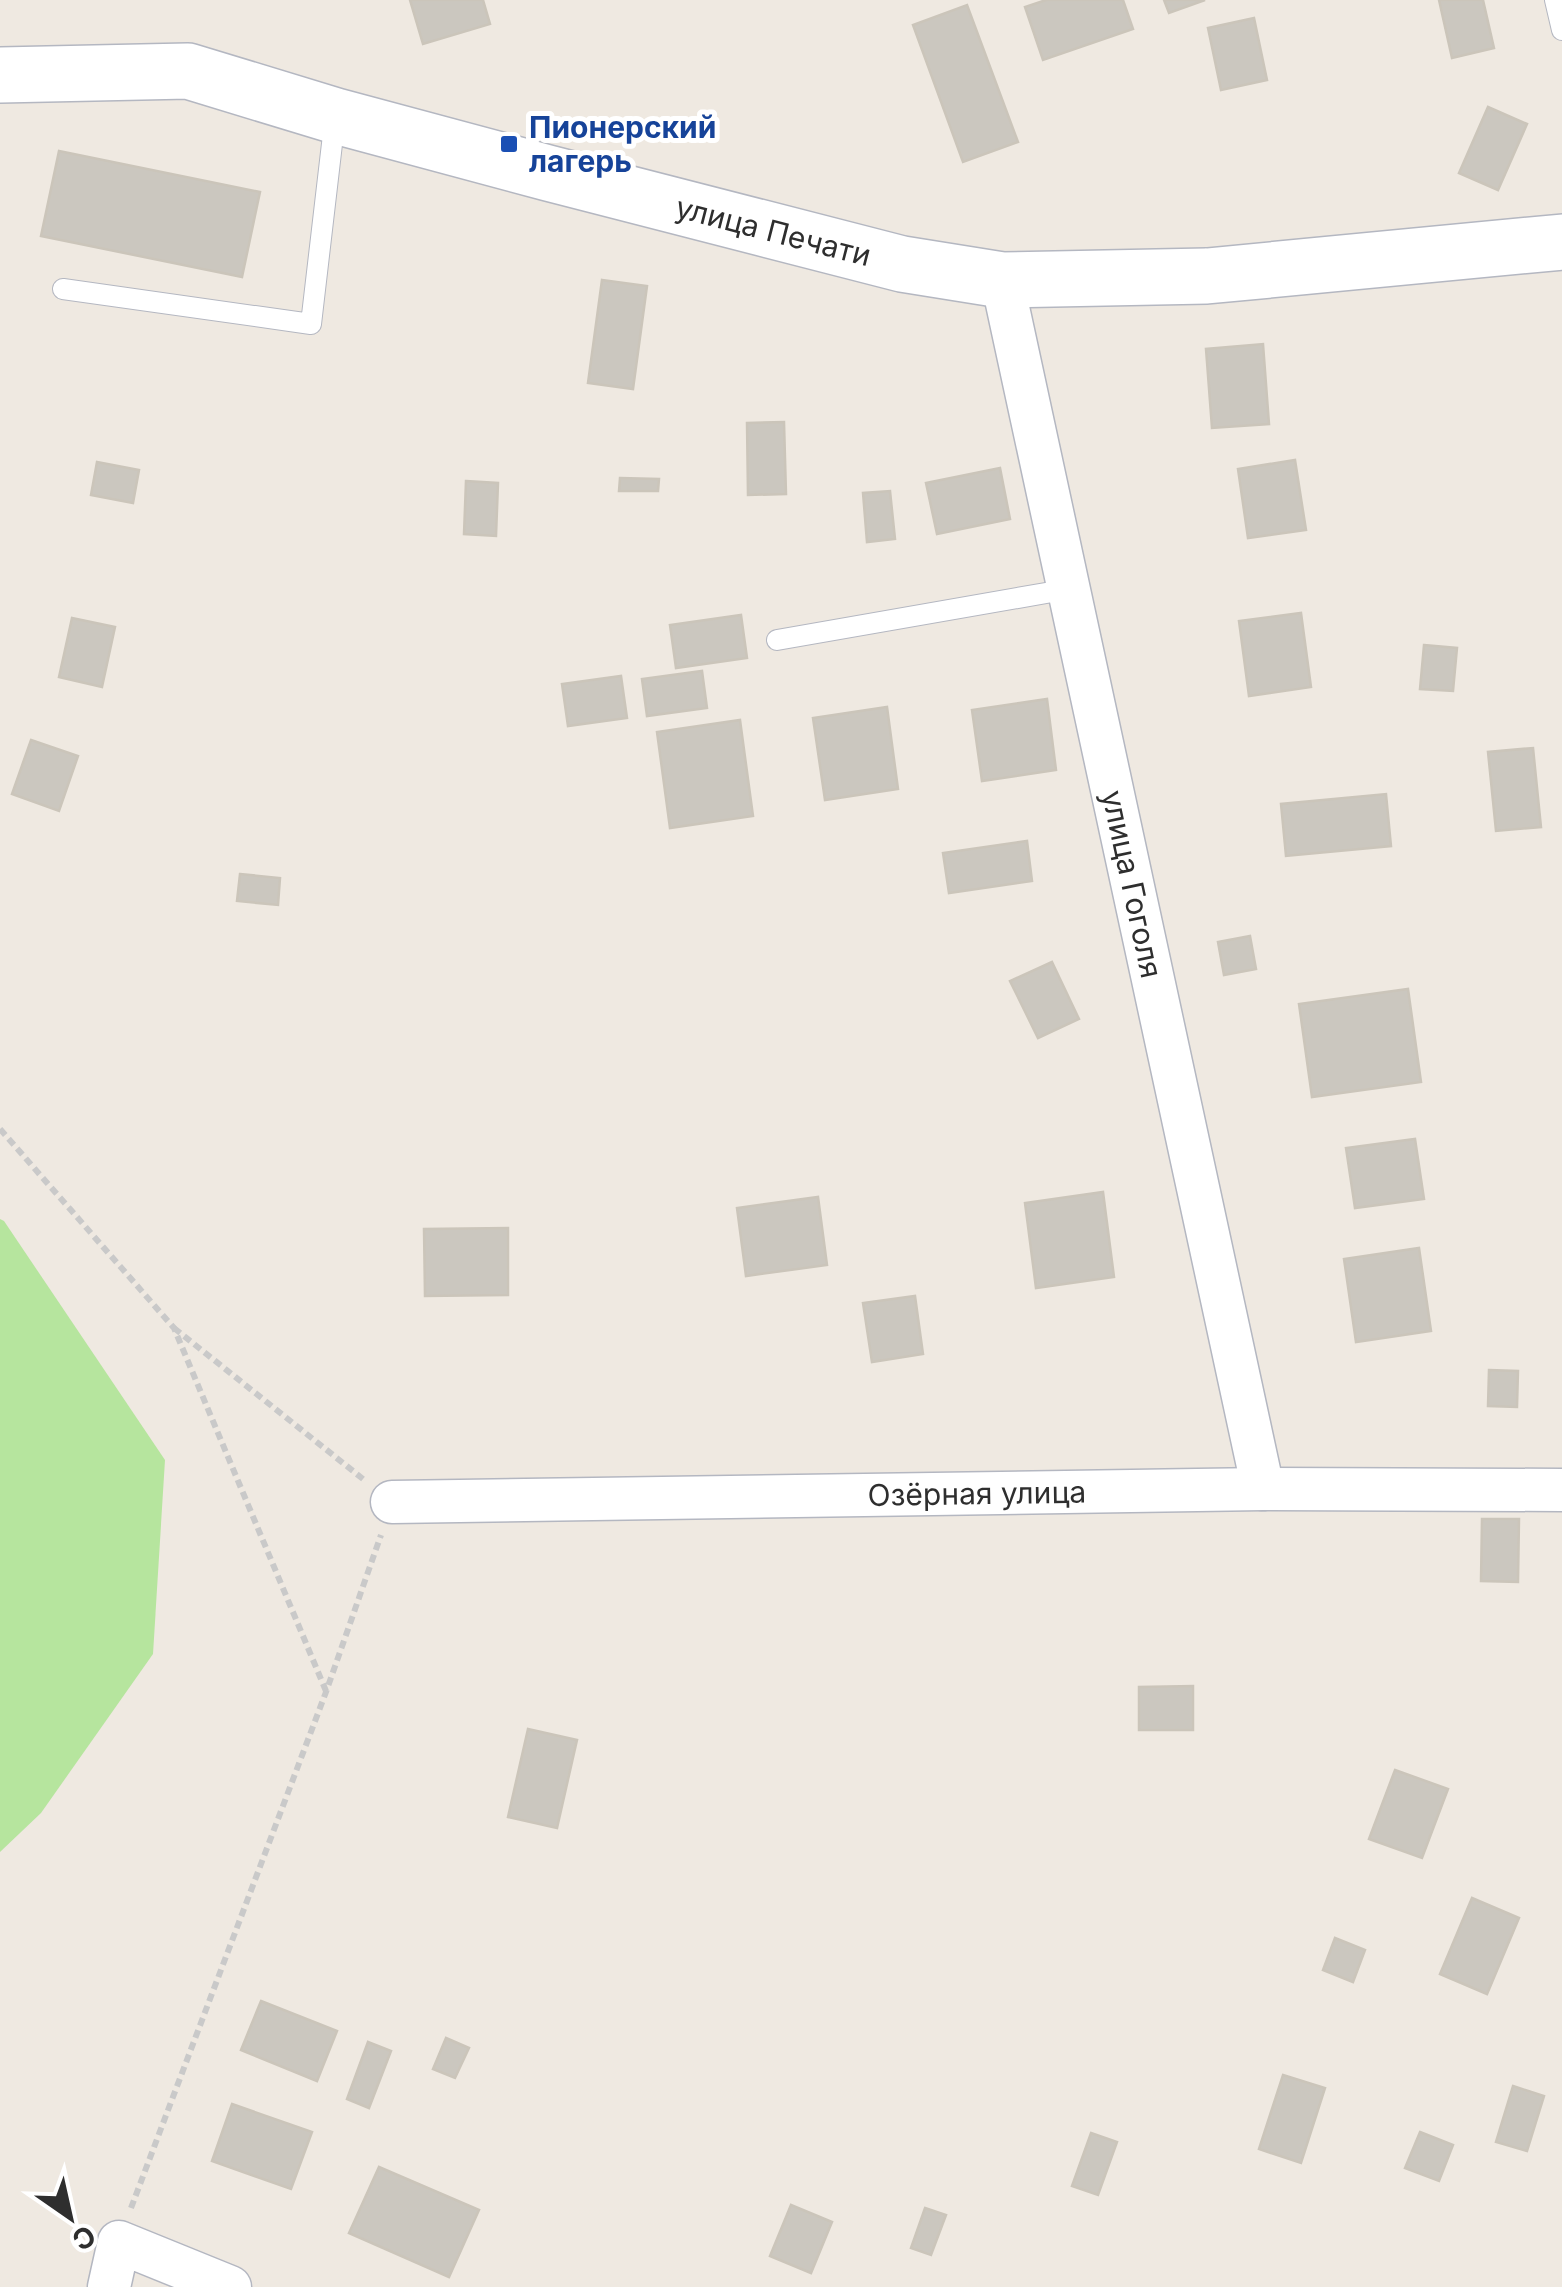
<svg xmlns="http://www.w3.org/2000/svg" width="1562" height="2287" viewBox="0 0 1562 2287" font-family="Inter,sans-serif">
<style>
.green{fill:#b6e59e}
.building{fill:#cbc7bf;stroke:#cbc5ba;stroke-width:2.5}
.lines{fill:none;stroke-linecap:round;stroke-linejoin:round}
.lane-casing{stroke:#b4b7c1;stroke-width:22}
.street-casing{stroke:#b4b7c1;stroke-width:45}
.secondary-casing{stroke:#b4b7c1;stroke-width:58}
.path{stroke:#c9c9c9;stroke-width:6;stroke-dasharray:8 5;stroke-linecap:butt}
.lane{stroke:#fff;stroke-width:20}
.street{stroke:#fff;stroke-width:42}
.secondary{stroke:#fff;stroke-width:55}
.transit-dot{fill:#1a4fb4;stroke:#fff;stroke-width:4}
.labels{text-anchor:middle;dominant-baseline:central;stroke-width:10;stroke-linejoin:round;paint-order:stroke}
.transit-label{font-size:30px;font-weight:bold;fill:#164399;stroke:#fff;text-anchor:start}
.street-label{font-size:30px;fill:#2e2e2e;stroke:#fff}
</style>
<rect width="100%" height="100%" fill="#efe9e1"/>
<!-- green -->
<polygon class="green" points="0,1219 4,1221 165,1460 153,1654 41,1813 0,1852"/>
<!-- building -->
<g class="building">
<polygon points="410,0 483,0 490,24 423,44"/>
<polygon points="1046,0 1123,0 1133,29 1043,60 1025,7"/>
<polygon points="1164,0 1205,0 1169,13"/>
<polygon points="1439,0 1483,0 1494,48 1452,58"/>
<polygon points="967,5 1018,142 963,162 913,25"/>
<polygon points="1254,18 1267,80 1221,90 1208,28"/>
<polygon points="1488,107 1527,124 1498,190 1459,173"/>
<polygon points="59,151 260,192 242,277 41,236"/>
<polygon points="602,280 647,286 633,389 588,383"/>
<polygon points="1263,344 1269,424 1212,428 1206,349"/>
<polygon points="784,422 786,494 748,495 747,423"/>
<polygon points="1295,460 1306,530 1248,538 1238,469"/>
<polygon points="97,462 139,470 133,503 91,495"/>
<polygon points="1000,468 1010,519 937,534 926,483"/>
<polygon points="620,478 659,479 658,491 619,491"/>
<polygon points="466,481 498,483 496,536 464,534"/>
<polygon points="890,491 895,539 867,542 863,493"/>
<polygon points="1301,613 1311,687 1249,696 1239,621"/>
<polygon points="741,615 747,658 676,668 670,625"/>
<polygon points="72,618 115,627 102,687 59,677"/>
<polygon points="1424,645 1457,648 1453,691 1420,689"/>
<polygon points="702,671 707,708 647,716 642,679"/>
<polygon points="621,676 627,718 568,726 562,684"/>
<polygon points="1047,699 1056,770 982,781 972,710"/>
<polygon points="887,707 898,789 825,800 813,718"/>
<polygon points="740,720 753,816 670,828 657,732"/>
<polygon points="31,740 78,756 59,811 12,794"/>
<polygon points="1533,748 1541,827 1496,831 1488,752"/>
<polygon points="1386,794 1391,846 1286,856 1281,804"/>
<polygon points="1027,841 1032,881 949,893 943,853"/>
<polygon points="240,874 280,878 278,905 237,901"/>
<polygon points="1250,936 1256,969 1224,975 1218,942"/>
<polygon points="1052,962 1079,1019 1038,1038 1010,981"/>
<polygon points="1408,989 1421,1082 1312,1097 1299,1004"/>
<polygon points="1415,1139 1424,1199 1355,1208 1346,1148"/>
<polygon points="1103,1192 1114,1277 1036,1288 1025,1203"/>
<polygon points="818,1197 827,1265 746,1276 737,1208"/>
<polygon points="508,1228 508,1295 425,1296 424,1229"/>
<polygon points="1419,1248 1431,1331 1356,1342 1344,1259"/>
<polygon points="915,1296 923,1354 872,1362 863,1303"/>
<polygon points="1489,1370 1518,1371 1517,1407 1488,1406"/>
<polygon points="1482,1519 1519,1519 1518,1582 1481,1581"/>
<polygon points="1193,1686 1193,1730 1139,1730 1139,1687"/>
<polygon points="528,1729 577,1740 557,1828 508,1817"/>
<polygon points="1395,1770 1448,1789 1422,1858 1369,1839"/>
<polygon points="1472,1898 1519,1918 1487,1994 1440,1974"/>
<polygon points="1335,1938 1365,1950 1353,1982 1323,1970"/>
<polygon points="261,2001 337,2031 317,2081 241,2050"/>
<polygon points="446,2038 469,2048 455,2078 433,2069"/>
<polygon points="368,2042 391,2051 369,2108 347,2099"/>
<polygon points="1283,2075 1325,2088 1301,2163 1259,2149"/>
<polygon points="1513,2086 1544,2096 1527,2151 1496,2142"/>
<polygon points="232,2104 312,2132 291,2189 212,2161"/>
<polygon points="1420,2132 1453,2145 1439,2181 1405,2168"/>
<polygon points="1091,2133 1117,2142 1098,2195 1072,2186"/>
<polygon points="379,2167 479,2210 449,2277 349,2233"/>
<polygon points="791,2205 832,2222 811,2273 770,2256"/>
<polygon points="925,2208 946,2215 931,2255 911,2248"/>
</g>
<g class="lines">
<!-- lane casing -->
<g class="lane-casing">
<g id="lane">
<polyline points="1555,0 1562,30"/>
<polyline points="63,289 311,324 335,118"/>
<polyline points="777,640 1069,589"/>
</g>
</g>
<!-- street casing -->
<g class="street-casing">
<g id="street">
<path id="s1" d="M1002,280L1263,1489"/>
<path id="s2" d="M392,1502L1263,1489L1562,1490"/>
<polyline points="109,2287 119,2242 230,2287"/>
</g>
</g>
<!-- secondary casing -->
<g class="secondary-casing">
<g id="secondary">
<path id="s3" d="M0,75L188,71L336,116L548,173L902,264L1002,280L1207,276L1562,242"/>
</g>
</g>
<!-- path -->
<g class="path">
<polyline points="0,1129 174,1328 326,1691"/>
<polyline points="174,1328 363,1479"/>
<polyline points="131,2208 326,1692 381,1535"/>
</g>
<!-- lane -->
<use href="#lane" class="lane"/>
<!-- street -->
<use href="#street" class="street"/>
<!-- secondary -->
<use href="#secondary" class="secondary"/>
</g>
<!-- markers -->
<rect class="transit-dot" x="499" y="134" width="20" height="20" rx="5"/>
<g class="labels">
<!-- transit labels -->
<g class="transit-label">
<text x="529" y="127">Пионерский<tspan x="529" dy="34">лагерь</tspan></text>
</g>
<!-- street labels -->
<g class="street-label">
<text stroke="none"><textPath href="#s3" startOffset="795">улица Печати</textPath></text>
<text stroke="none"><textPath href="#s1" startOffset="618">улица Гоголя</textPath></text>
<text stroke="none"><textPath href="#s2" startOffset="585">Озёрная улица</textPath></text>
</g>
</g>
<!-- north arrow -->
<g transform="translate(70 2217) rotate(146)" stroke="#ffffff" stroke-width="8" paint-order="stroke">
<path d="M0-8L18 38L0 25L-18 38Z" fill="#2e2e2e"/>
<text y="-15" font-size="28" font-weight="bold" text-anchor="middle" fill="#2e2e2e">С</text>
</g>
</svg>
